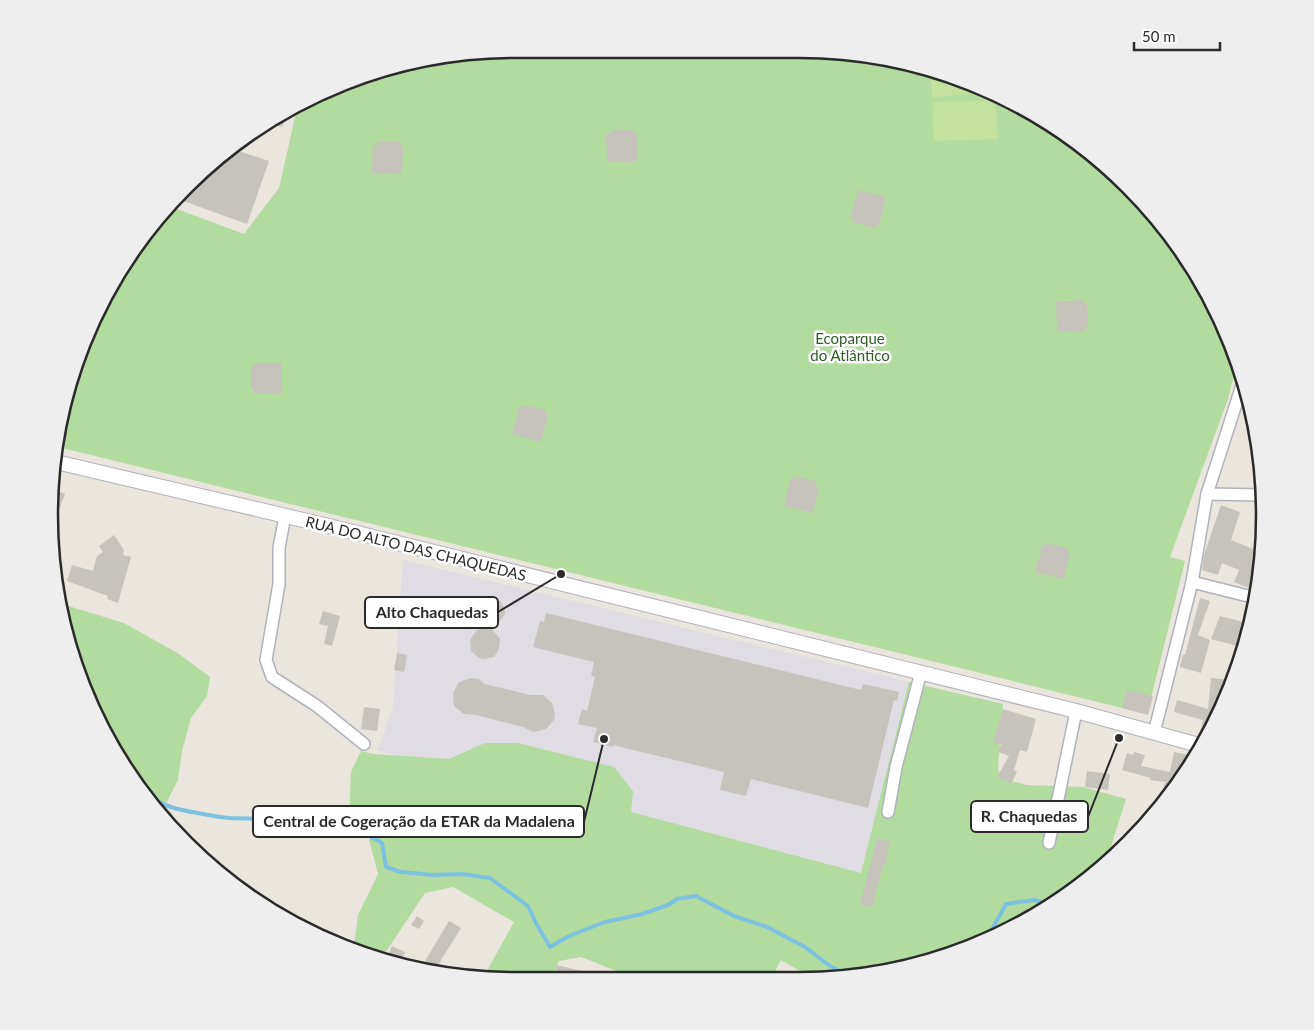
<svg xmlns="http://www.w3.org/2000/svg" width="1314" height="1030" viewBox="0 0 1314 1030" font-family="Lato,sans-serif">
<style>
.industrial{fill:#dfdde3}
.green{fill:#b2dba0}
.pitch{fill:#c1e19d}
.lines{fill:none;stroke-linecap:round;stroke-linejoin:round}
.stream{stroke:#7cc2e0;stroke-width:4}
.building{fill:#c6c3bc}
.minor-casing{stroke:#b1b3bc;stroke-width:14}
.tertiary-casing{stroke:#b1b3bc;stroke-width:16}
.minor{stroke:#fff;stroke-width:11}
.tertiary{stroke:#fff;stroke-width:14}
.labels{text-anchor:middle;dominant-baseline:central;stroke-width:5;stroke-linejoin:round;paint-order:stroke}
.park-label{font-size:15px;fill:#2c5e22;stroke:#fff}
.street-label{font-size:15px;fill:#2a2a2a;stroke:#fff}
.rim{fill:none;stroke:#2a2a2a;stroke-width:2.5}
.leader{fill:none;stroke:#2a2a2a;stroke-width:2}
.callout-dot{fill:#2a2a2a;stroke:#fff;stroke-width:2}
.callout{fill:#fff;stroke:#2a2a2a;stroke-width:2}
.callout-label{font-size:16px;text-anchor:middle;font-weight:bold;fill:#2a2a2a}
</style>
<rect width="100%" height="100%" fill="#eae5dd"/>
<!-- industrial -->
<polygon class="industrial" points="403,560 914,683 866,876 376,750 380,745 393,707"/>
<!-- green -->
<g class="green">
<polygon points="515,49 829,50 949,73 1083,145 1150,208 1203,282 1238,360 1228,399 1170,557 1185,561 1147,714 58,447 61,420 111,282 169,206 244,234 279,188 298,104 394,65"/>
<polygon points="60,598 65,605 124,623 179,654 210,677 207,696 191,718 182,751 178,780 161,813 111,748 65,636"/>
<polygon points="909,682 1003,704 998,769 1003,779 1027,785 1083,787 1126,799 1105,866 1032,919 949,957 830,980 815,980 781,960 770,980 642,981 581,957 559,961 550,981 515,981 483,978 514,922 453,887 425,893 381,959 357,952 354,945 358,915 378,874 368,835 353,832 349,818 351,772 361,751 373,754 449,759 485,743 518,743 614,767 633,791 631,812 861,873"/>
</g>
<!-- pitch -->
<g class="pitch">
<polygon points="930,70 949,73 986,94 932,97"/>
<polygon points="996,100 998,139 934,141 933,102"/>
</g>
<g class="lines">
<!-- stream -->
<g class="stream">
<path d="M146,793C160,806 179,810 198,813C208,815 219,817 229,818C278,820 340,815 382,843L386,867L401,872L433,875L462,874L490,878L528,906L537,925L550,947L569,936L605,922L642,914L668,905L677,899L696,896L734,916L767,927L805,947L830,966L850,976"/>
<polyline points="960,952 990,933 1006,904 1034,900 1053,904"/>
</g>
</g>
<!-- building -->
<g class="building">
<polygon points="289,108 282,127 268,122 282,111"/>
<polygon points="611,130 633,130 633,134 637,134 637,161 607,161 606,133 611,133"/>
<polygon points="377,141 400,142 400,145 403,146 402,174 372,173 373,145 377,145"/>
<polygon points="233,149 269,161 247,224 175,198 185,186"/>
<polygon points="858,190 886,197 879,225 876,224 875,228 853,222 854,218 850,217"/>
<polygon points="1083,300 1084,304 1087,304 1088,328 1084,328 1085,331 1057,332 1056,302"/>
<polygon points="253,363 282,363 282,393 254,393 254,389 251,389 251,367 253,367"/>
<polygon points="523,405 546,410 545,414 548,415 541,442 512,434 519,407 523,408"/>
<polygon points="794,476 816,481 815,485 819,487 813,513 784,506 790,479 793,479"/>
<polygon points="52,489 65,494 51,531 49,515"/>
<polygon points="1221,505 1240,512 1231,540 1263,553 1256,573 1258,574 1252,589 1234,582 1239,570 1222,563 1218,575 1202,570 1204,555"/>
<polygon points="114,535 124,550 123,555 131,557 118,603 107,599 108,596 67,581 72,565 93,571 97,556 103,552 99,546"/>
<polygon points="1045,543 1068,548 1067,552 1070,553 1064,579 1035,572 1042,546 1045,546"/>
<polygon points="489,598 498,600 501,602 505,610 505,614 500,621 490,627 500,639 499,649 494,657 484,659 479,658 471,651 470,640 476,631 484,627 478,611 482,603"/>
<polygon points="1200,598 1210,601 1198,635 1210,640 1201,673 1180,667 1183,655 1185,655"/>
<polygon points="323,611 340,616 332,646 324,644 328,626 319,624"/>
<polygon points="546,613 861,690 863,684 899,692 897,701 894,700 868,808 751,779 746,796 720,790 724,772 613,745 613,747 593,742 597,728 578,724 582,709 587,711 595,677 591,676 594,662 533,647 540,621 544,622"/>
<polygon points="1220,616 1251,624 1245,648 1211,639"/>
<polygon points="397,653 407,655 404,672 394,670"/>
<polygon points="471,678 478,679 485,684 530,695 543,695 552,703 555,714 554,720 546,729 534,732 523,727 476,715 464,714 454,706 453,693 459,682"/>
<polygon points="1211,678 1232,680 1224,703 1220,703 1215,725 1208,736 1200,734 1203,720 1174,712 1177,700 1208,709"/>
<polygon points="1127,690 1153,696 1148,715 1122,708"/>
<polygon points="364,707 380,709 377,731 361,729"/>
<polygon points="1003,709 1036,719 1027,752 1020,750 1014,770 1017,772 1011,784 997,777 1009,756 998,752 1001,744 993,742"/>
<polygon points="1134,752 1145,755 1141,766 1170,772 1174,752 1189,755 1186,771 1169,799 1158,811 1165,782 1150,780 1151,778 1122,770 1127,753 1133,755"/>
<polygon points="1087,771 1110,774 1108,790 1085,787"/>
<polygon points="877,838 890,841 885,866 883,865 872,907 860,904"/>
<polygon points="417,916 424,921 419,929 411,925"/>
<polygon points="449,921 461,928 433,973 419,971"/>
<polygon points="392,946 405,952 399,965 386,961"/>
<polygon points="557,965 590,973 588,981 562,981 553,979"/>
</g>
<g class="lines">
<!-- minor casing -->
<g class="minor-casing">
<g id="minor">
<polyline points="1207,494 1263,495"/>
<polyline points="285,516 279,548 279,584 266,660 272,677 317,706 364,744"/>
<polyline points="1192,582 1256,598"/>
<polyline points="1154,733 1192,582 1207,494 1244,379"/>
<polyline points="888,812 896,767 921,672"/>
<polyline points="1049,843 1076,711"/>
</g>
</g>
<!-- tertiary casing -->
<g class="tertiary-casing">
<polyline id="tertiary" points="56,462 333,527 1076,711 1195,744 1201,747"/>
</g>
<!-- minor -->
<use href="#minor" class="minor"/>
<!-- tertiary -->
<use href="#tertiary" class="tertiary"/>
</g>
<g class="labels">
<!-- park labels -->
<g class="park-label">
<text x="850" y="338">Ecoparque<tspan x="850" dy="17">do Atlântico</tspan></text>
</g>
<!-- street labels -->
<g class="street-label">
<text transform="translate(416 548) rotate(14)">RUA DO ALTO DAS CHAQUEDAS</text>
</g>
</g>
<!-- crop -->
<path d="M0 0H1314V1030H0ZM515 58H799A457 457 0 0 1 1256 515V515A457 457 0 0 1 799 972H515A457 457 0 0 1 58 515V515A457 457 0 0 1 515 58Z" fill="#eee" fill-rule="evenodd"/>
<path class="rim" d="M515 58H799A457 457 0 0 1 1256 515V515A457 457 0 0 1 799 972H515A457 457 0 0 1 58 515V515A457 457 0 0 1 515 58Z"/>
<!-- callouts -->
<path class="leader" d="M561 574L498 612M1119 738L1088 817M604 739L584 822"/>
<g class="callout-dot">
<circle cx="561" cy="574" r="5"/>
<circle cx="1119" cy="738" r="5"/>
<circle cx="604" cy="739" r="5"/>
</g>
<g class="callout">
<rect x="365" y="597" width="133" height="31" rx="5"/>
<rect x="971" y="801" width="117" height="31" rx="5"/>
<rect x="253" y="806" width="331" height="31" rx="5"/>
</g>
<g class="callout-label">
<text x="432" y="618">Alto Chaquedas</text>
<text x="1029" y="822">R. Chaquedas</text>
<text x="419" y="827">Central de Cogeração da ETAR da Madalena</text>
</g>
<!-- scale -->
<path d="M1134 42v8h86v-8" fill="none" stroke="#2a2a2a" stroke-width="2.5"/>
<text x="1142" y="42" font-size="15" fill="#2a2a2a" stroke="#ffffff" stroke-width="4" paint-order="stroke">50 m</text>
</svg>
